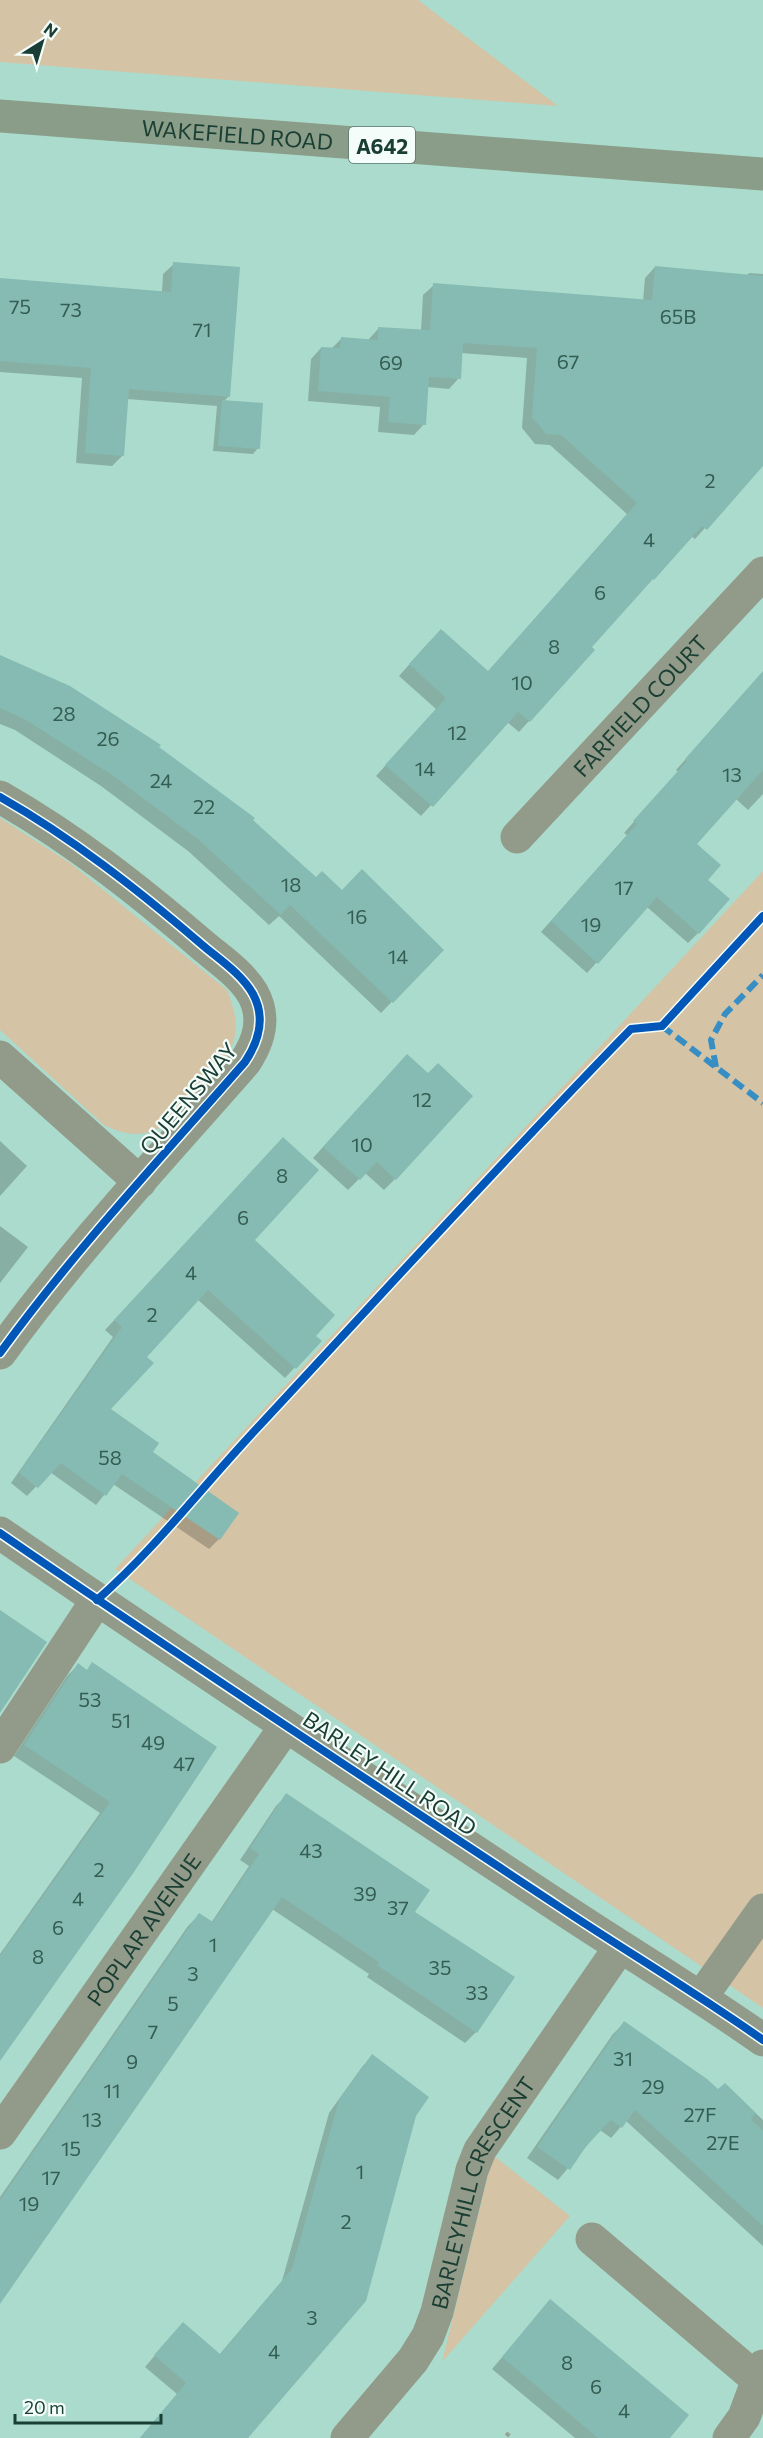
<svg xmlns="http://www.w3.org/2000/svg" width="763" height="2438" viewBox="0 0 763 2438" font-family="Commissioner,sans-serif">
<style>
.green{fill:#d4c3a5}
.shadow{fill:#0003}
.building{fill:#86bbb3}
.lines{fill:none;stroke-linecap:round;stroke-linejoin:round}
.path{stroke:#95a697;stroke-width:4;stroke-dasharray:4.5 4.5;stroke-linecap:butt}
.minor{stroke:#929b89;stroke-width:33}
.major{stroke:#899d88;stroke-width:33}
.quiet{stroke:#368ec4;stroke-width:6;stroke-dasharray:12 6;stroke-linecap:butt}
.cycleway-casing{stroke:#f5fdfa;stroke-width:11}
.cycleway{stroke:#0057b8;stroke-width:8}
.labels{text-anchor:middle;dominant-baseline:central;stroke-width:4.5;stroke-linejoin:round;paint-order:stroke}
.number-label{font-size:20px;fill:#345d53}
.shield{fill:#f5fdfa;stroke:#5b776f;stroke-width:1.5}
.shield-label{font-size:21px;font-weight:bold;fill:#193e33}
.street-label{font-size:22px;fill:#193e33;stroke:#f5fdfa}
</style>
<rect width="100%" height="100%" fill="#abdbcc"/>
<!-- green -->
<g class="green">
<polygon points="0,0 418,0 558,106 0,62"/>
<path d="M0,818L70,863L227,990C234,1008 239,1024 233,1043C227,1062 172,1125 153,1131C135,1137 121,1133 104,1125L0,1030Z"/>
<polygon points="763,871 763,2008 115,1569"/>
<polygon points="493,2155 570,2216 442,2362"/>
</g>
<!-- shadow -->
<g class="shadow">
<polygon points="174,264 229,396 223,402 258,448 253,454 213,451 217,406 127,399 123,455 112,466 76,463 82,378 0,372 0,280 162,292 163,274"/>
<polygon points="655,267 746,276 749,273 763,274 763,464 695,539 691,536 590,648 593,650 529,721 519,732 507,722 421,816 376,776 436,709 399,676 430,641 487,673 627,514 550,445 535,444 522,428 527,358 461,353 459,378 449,389 427,387 424,424 414,435 378,432 380,407 308,401 311,359 321,348 331,349 342,338 368,340 379,328 421,331 423,295 434,285 643,301 645,278"/>
<polygon points="0,656 157,747 251,820 316,879 342,892 442,950 381,1013 279,916 269,925 188,851 101,786 15,730 0,724"/>
<polygon points="763,682 763,794 748,810 736,799 695,844 706,880 698,933 688,943 647,907 587,973 541,932 627,835 624,833 678,772 676,770 741,697"/>
<polygon points="396,1067 395,1179 384,1190 365,1173 348,1190 313,1158"/>
<polygon points="0,1141 27,1166 0,1196"/>
<polygon points="274,1148 253,1240 314,1336 319,1341 285,1378 197,1299 145,1357 109,1409 151,1453 237,1513 219,1539 209,1549 113,1484 96,1505 50,1472 27,1496 11,1483 113,1337 105,1330"/>
<polygon points="0,1226 28,1247 0,1283"/>
<polygon points="92,1664 215,1748 0,2059 0,1954 100,1813 14,1756 67,1676 78,1665 86,1671"/>
<polygon points="287,1795 413,1912 476,2032 465,2043 367,1977 369,1974 272,1909 0,2300 0,2197 188,1926 199,1915 211,1923 249,1866 240,1860 276,1806"/>
<polygon points="624,2023 718,2091 725,2085 763,2120 763,2246 626,2121 611,2138 600,2130 558,2180 527,2158 613,2034"/>
<polygon points="372,2056 415,2115 248,2438 140,2438 177,2394 145,2367 173,2334 219,2355 282,2281 329,2113 362,2067"/>
<polygon points="550,2301 668,2438 575,2438 492,2369"/>
</g>
<!-- building -->
<g class="building">
<polygon points="173,262 240,267 230,397 129,389 124,456 85,453 91,368 0,361 0,278 171,292"/>
<polygon points="655,266 763,276 763,466 707,530 702,526 654,580 653,579 592,647 595,650 530,722 518,712 433,807 385,765 446,698 409,664 441,629 488,671 637,503 561,435 546,434 532,417 537,348 463,343 461,379 429,377 426,425 388,422 390,397 318,391 321,347 340,348 341,337 378,340 378,327 430,330 433,283 652,300"/>
<polygon points="222,400 263,403 260,449 218,446"/>
<polygon points="0,655 70,686 161,745 159,747 255,818 253,820 316,877 322,871 342,890 362,869 444,950 393,1003 290,905 281,915 199,840 112,775 26,720 0,708"/>
<polygon points="763,671 763,770 697,844 721,865 708,880 730,899 699,934 657,897 598,964 551,921 637,824 633,821 687,761 685,759"/>
<polygon points="407,1054 428,1073 438,1063 473,1096 396,1180 377,1162 360,1180 323,1147"/>
<polygon points="283,1137 319,1170 255,1240 335,1315 316,1336 322,1341 296,1369 208,1290 147,1357 154,1363 111,1409 159,1443 153,1452 239,1513 220,1540 122,1474 106,1496 61,1463 38,1488 19,1473 122,1327 114,1320"/>
<polygon points="0,1610 47,1642 0,1713"/>
<polygon points="92,1662 217,1747 134,1872 0,2061 0,1956 110,1802 24,1745 78,1663 87,1670"/>
<polygon points="286,1793 430,1890 415,1912 515,1977 477,2033 377,1965 379,1962 282,1897 0,2304 0,2200 199,1913 213,1922 259,1854 250,1848"/>
<polygon points="624,2021 707,2079 718,2089 725,2083 756,2113 751,2119 763,2131 763,2226 635,2110 622,2128 611,2120 587,2145 570,2170 537,2147"/>
<polygon points="372,2054 429,2097 416,2116 366,2301 248,2438 140,2438 186,2383 154,2355 183,2322 220,2354 292,2269 339,2100"/>
<polygon points="550,2299 689,2415 670,2438 598,2438 502,2357"/>
</g>
<g class="lines">
<!-- path -->
<polyline class="path" points="506,2433 512,2438"/>
<!-- minor -->
<g class="minor">
<path d="M0,797C72,838 137,889 200,943C217,958 241,973 253,994C266,1018 259,1041 245,1062C162,1157 74,1251 0,1353"/>
<path id="s1" d="M517,837L763,573"/>
<polyline points="0,1057 140,1182"/>
<path d="M0,1533C183,1659 369,1781 555,1904C624,1950 695,1992 763,2040"/>
<polyline points="0,1747 97,1600"/>
<polyline points="702,1996 763,1910"/>
<path id="s2" d="M0,2133L286,1726"/>
<polyline points="592,2239 759,2381"/>
<path id="s3" d="M347,2438L413,2360L428,2336L437,2312L472,2170L480,2150L620,1947"/>
<polyline points="729,2438 744,2417 763,2366"/>
</g>
<!-- major -->
<path class="major" id="s4" d="M0,116L763,174"/>
<!-- quiet -->
<g class="quiet">
<polyline points="662,1026 763,1103"/>
<polyline points="716,1067 711,1040 725,1014 763,975"/>
</g>
<!-- cycleway casing -->
<g class="cycleway-casing">
<g id="cycleway">
<path d="M0,797C72,838 137,889 200,943C217,958 241,973 253,994C266,1018 259,1041 245,1062C162,1157 74,1251 0,1353"/>
<path d="M0,1533C183,1659 369,1781 555,1904C624,1950 695,1992 763,2040"/>
<path d="M97,1600C157,1547 206,1482 261,1424C384,1292 505,1158 631,1029L662,1026L763,916"/>
</g>
</g>
<!-- cycleway -->
<use href="#cycleway" class="cycleway"/>
</g>
<g class="labels">
<!-- number labels -->
<g class="number-label">
<text x="20" y="306">75</text>
<text x="71" y="309">73</text>
<text x="678" y="316">65B</text>
<text x="202" y="329">71</text>
<text x="568" y="361">67</text>
<text x="391" y="362">69</text>
<text x="710" y="480">2</text>
<text x="649" y="539">4</text>
<text x="600" y="592">6</text>
<text x="554" y="646">8</text>
<text x="522" y="682">10</text>
<text x="64" y="713">28</text>
<text x="457" y="732">12</text>
<text x="108" y="738">26</text>
<text x="425" y="768">14</text>
<text x="732" y="774">13</text>
<text x="161" y="780">24</text>
<text x="204" y="806">22</text>
<text x="291" y="884">18</text>
<text x="624" y="887">17</text>
<text x="357" y="916">16</text>
<text x="591" y="924">19</text>
<text x="398" y="956">14</text>
<text x="422" y="1099">12</text>
<text x="362" y="1144">10</text>
<text x="282" y="1175">8</text>
<text x="243" y="1217">6</text>
<text x="191" y="1272">4</text>
<text x="152" y="1314">2</text>
<text x="110" y="1457">58</text>
<text x="90" y="1699">53</text>
<text x="121" y="1720">51</text>
<text x="153" y="1742">49</text>
<text x="184" y="1763">47</text>
<text x="311" y="1850">43</text>
<text x="99" y="1869">2</text>
<text x="365" y="1893">39</text>
<text x="78" y="1898">4</text>
<text x="398" y="1907">37</text>
<text x="58" y="1927">6</text>
<text x="213" y="1944">1</text>
<text x="38" y="1956">8</text>
<text x="440" y="1967">35</text>
<text x="193" y="1973">3</text>
<text x="477" y="1992">33</text>
<text x="173" y="2003">5</text>
<text x="153" y="2031">7</text>
<text x="623" y="2058">31</text>
<text x="132" y="2061">9</text>
<text x="653" y="2086">29</text>
<text x="112" y="2090">11</text>
<text x="700" y="2114">27F</text>
<text x="92" y="2119">13</text>
<text x="723" y="2142">27E</text>
<text x="71" y="2148">15</text>
<text x="360" y="2171">1</text>
<text x="51" y="2177">17</text>
<text x="29" y="2203">19</text>
<text x="346" y="2221">2</text>
<text x="312" y="2317">3</text>
<text x="274" y="2351">4</text>
<text x="567" y="2362">8</text>
<text x="596" y="2386">6</text>
<text x="624" y="2410">4</text>
</g>
<!-- shield labels -->
<rect class="shield" x="349" y="127" width="66" height="36" rx="4.5"/>
<g class="shield-label">
<text x="382" y="145">A642</text>
</g>
<!-- street labels -->
<g class="street-label">
<text stroke="none"><textPath href="#s4" startOffset="238">WAKEFIELD ROAD</textPath></text>
<text stroke="none"><textPath href="#s1" startOffset="180">FARFIELD COURT</textPath></text>
<text transform="translate(188 1098) rotate(-50)">QUEENSWAY</text>
<text transform="translate(390 1773) rotate(34)">BARLEY HILL ROAD</text>
<text stroke="none"><textPath href="#s2" startOffset="249">POPLAR AVENUE</textPath></text>
<text stroke="none"><textPath href="#s3" startOffset="285">BARLEYHILL CRESCENT</textPath></text>
</g>
</g>
<!-- north arrow -->
<g transform="translate(42 42) rotate(37)" stroke="#f5fdfa" stroke-width="4.5" paint-order="stroke">
<path d="M0-4.5L10 22L0 15L-10 22Z" fill="#193e33"/>
<text y="-9" font-size="16" font-weight="bold" text-anchor="middle" fill="#193e33">N</text>
</g>
<!-- scale -->
<path d="M15 2414v9h146v-9" fill="none" stroke="#193e33" stroke-width="3"/>
<text x="24" y="2414" font-size="18" fill="#193e33" stroke="#f5fdfa" stroke-width="4.5" paint-order="stroke">20 m</text>
</svg>
